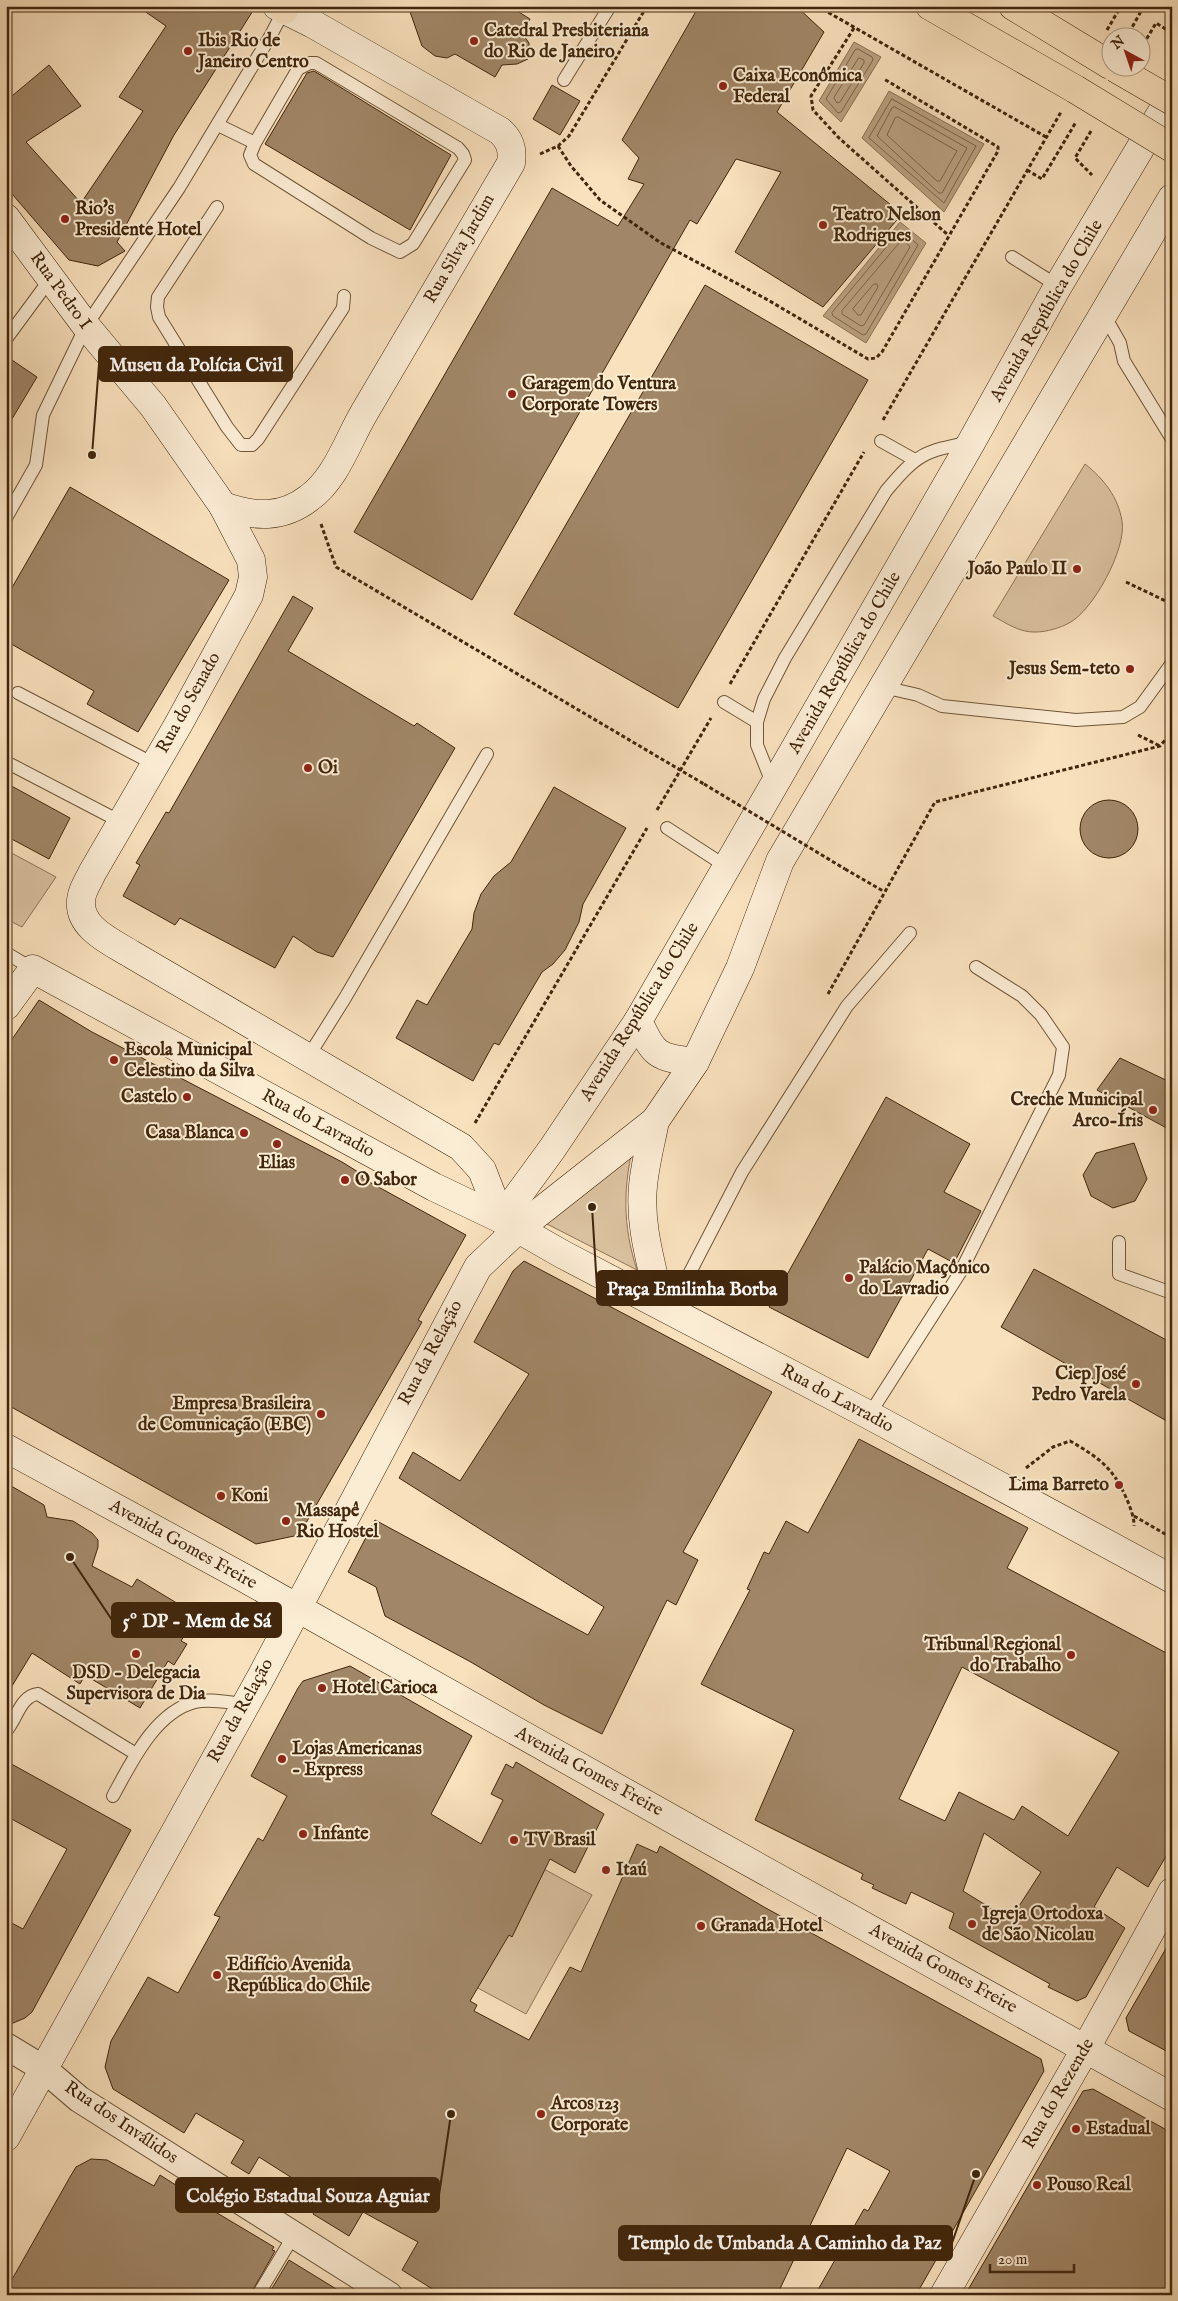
<svg xmlns="http://www.w3.org/2000/svg" width="1178" height="2301" viewBox="0 0 1178 2301" font-family="'IM FELL English',serif">
<style>
.green{fill:#dac19f;stroke:#8e7456}
.water{fill:#baa181;stroke:#8a7052}
.lines{fill:none;stroke-linecap:round;stroke-linejoin:round}
.shore{stroke:#7e6446;stroke-width:1}
.building{fill:#a18768;stroke:#41260c;fill-rule:evenodd}
.lane-casing{stroke:#6f5538;stroke-width:14}
.street-casing{stroke:#6f5538;stroke-width:28}
.secondary-casing{stroke:#41260c;stroke-width:29}
.primary-casing{stroke:#41260c;stroke-width:29}
.path{stroke:#41260c;stroke-width:3;stroke-dasharray:4 2.5;stroke-linecap:butt}
.lane{stroke:#fbecd4;stroke-width:12}
.street{stroke:#fbecd4;stroke-width:26}
.secondary{stroke:#fbecd4;stroke-width:28}
.primary{stroke:#f9e1bd;stroke-width:28}
.primary-bridge-casing{stroke:#41260c;stroke-width:29;stroke-linecap:butt}
.path-bridge{stroke:#41260c;stroke-width:3;stroke-dasharray:4 2.5;stroke-linecap:butt}
.primary-bridge{stroke:#f9e1bd;stroke-width:28}
.poi-dot{fill:#8f2418;stroke:#fbecd4;stroke-width:2}
.labels{text-anchor:middle;dominant-baseline:central;stroke-width:4;stroke-linejoin:round;paint-order:stroke}
.poi-label{font-size:18px;font-weight:bold;fill:#41260c;stroke:#fbecd4;text-anchor:start}
.street-label{font-size:18px;fill:#41260c;stroke:#fbecd4}
.leader{fill:none;stroke:#41260c;stroke-width:2}
.callout-dot{fill:#41260c;stroke:#fbecd4;stroke-width:2}
.callout{fill:#41260c;stroke:#41260c;stroke-width:2}
.callout-label{font-size:19px;text-anchor:middle;font-weight:bold;fill:#fff}
</style>
<rect width="100%" height="100%" fill="#f9e1bd"/>
<filter id="stains"><feTurbulence type="fractalNoise" baseFrequency=".004" numOctaves="4"/><feColorMatrix values="0 0 0 0 .2 0 0 0 0 .09 0 0 0 0 .02 0 0 0 .5 -.17"/></filter>
<radialGradient id="worn" r=".72"><stop offset=".6" stop-color="#630" stop-opacity="0"/><stop offset="1" stop-color="#630" stop-opacity=".3"/></radialGradient>
<!-- green -->
<g class="green">
<path d="M1085,464C1104,479 1118,497 1122,521C1127,548 1093,611 1069,623C1060,628 1046,632 1036,632C1020,633 1006,623 993,616Z"/>
<polygon points="6,850 56,877 22,927 6,919"/>
<path d="M635,1138C623,1185 622,1224 637,1270L545,1223Z"/>
<polygon points="542,1868 592,1895 526,2014 476,1987"/>
</g>
<!-- water -->
<g class="water">
<polygon points="854,42 881,57 841,122 819,101"/>
<polygon points="889,91 984,144 944,212 862,138"/>
<polygon points="900,222 926,243 866,343 823,316"/>
</g>
<g class="lines">
<!-- shore -->
<g class="shore">
<polygon points="858,49 872,57 873,60 841,112 838,113 826,99 855,50"/>
<polygon points="859,58 864,60 864,63 840,102 837,103 834,98"/>
<polygon points="892,99 976,146 944,203 869,138"/>
<polygon points="895,107 967,148 942,193 939,193 877,136 892,108"/>
<polygon points="898,117 957,151 940,181 937,181 887,135 895,118"/>
<polygon points="900,231 903,231 918,245 866,334 863,335 833,316 832,313"/>
<polygon points="903,239 910,247 864,325 861,326 842,314 842,311"/>
<polygon points="874,284 877,284 878,287 861,315 858,315 853,309"/>
</g>
</g>
<!-- building -->
<g class="building">
<polygon points="137,6 256,6 174,135 117,242 125,251 98,266 69,260 6,187 6,101 49,65 81,106 26,142 81,203 143,111 119,97 166,26"/>
<polygon points="408,6 509,6 530,19 522,33 529,43 528,59 517,64 502,65 495,77 455,54 447,58 435,56 422,46"/>
<polygon points="699,6 796,6 824,32 777,112 902,214 823,307 735,252 781,172 736,159 697,224 690,220 472,600 354,532 552,188 618,226 644,184 628,179 639,158 622,140"/>
<polygon points="314,71 451,155 410,230 265,144 307,73"/>
<polygon points="552,85 580,101 560,135 533,119"/>
<polygon points="705,285 868,380 678,708 514,614"/>
<polygon points="6,356 37,377 6,429"/>
<polygon points="70,487 229,580 138,732 87,704 94,691 6,641 6,598"/>
<polygon points="293,596 313,608 288,651 414,726 417,723 455,748 333,957 317,952 293,936 275,968 180,918 175,925 123,896 140,865 136,863 166,812 169,813"/>
<polygon points="6,783 70,818 49,859 6,836"/>
<polygon points="554,787 626,828 583,904 579,922 565,950 553,964 542,972 499,1045 494,1043 473,1081 396,1038 417,1000 427,1005 472,929 474,913 481,894 494,876 511,862"/>
<circle cx="1109" cy="829" r="29"/>
<polygon points="39,1000 92,1032 342,1162 363,1175 362,1178 466,1235 418,1320 422,1322 299,1535 256,1544 6,1404 6,1048"/>
<polygon points="1120,1058 1172,1083 1172,1131 1097,1090"/>
<polygon points="886,1097 970,1144 944,1192 981,1211 954,1263 928,1249 868,1358 769,1307"/>
<polygon points="1134,1143 1147,1179 1135,1201 1113,1208 1091,1196 1083,1175 1096,1153"/>
<polygon points="524,1261 772,1392 683,1552 698,1560 676,1605 667,1600 602,1734 544,1705 469,1661 385,1616 376,1587 348,1572 375,1520 588,1635 604,1607 399,1478 413,1452 460,1481 529,1374 474,1342 513,1271"/>
<polygon points="1034,1269 1172,1343 1172,1424 1001,1327"/>
<path d="M859,1439L1028,1528L1007,1568L1172,1656V1846L1148,1887L1117,1867L1094,1907L1125,1928L1086,1997L1077,2001L1048,1987L1050,1984L949,1928L954,1913L911,1892L906,1904L872,1888L874,1885L861,1879L863,1874L755,1820L794,1730L701,1684L750,1590L747,1589L764,1552L769,1554L786,1521L808,1533ZM962,1667L1119,1752L1068,1836L1022,1806L1014,1820L959,1792L945,1821L899,1799ZM984,1833L1041,1872L1010,1920L963,1891Z"/>
<polygon points="6,1483 44,1505 47,1517 73,1521 92,1533 98,1540 98,1547 92,1566 132,1587 137,1579 190,1611 186,1617 193,1620 181,1641 187,1644 174,1665 168,1661 140,1708 85,1675 80,1684 32,1653 6,1696"/>
<polygon points="350,1666 472,1736 431,1814 481,1844 503,1800 491,1794 506,1764 513,1768 516,1762 604,1814 575,1873 550,1859 512,1937 509,1935 470,2001 477,2005 474,2011 529,2040 570,1967 581,1972 637,1844 657,1853 660,1846 764,1907 1041,2059 1044,2071 916,2295 815,2295 864,2209 868,2211 890,2171 847,2148 777,2295 442,2295 402,2270 418,2242 363,2212 349,2236 313,2214 322,2197 259,2157 249,2174 231,2163 244,2141 196,2113 184,2133 113,2089 105,2067 111,2041 148,1977 178,1993 220,1917 214,1915 258,1838 263,1841 287,1796 251,1776 298,1688 303,1681"/>
<polygon points="6,1761 131,1830 32,2012 25,2018 6,2026 6,1920 23,1929 67,1849 6,1816"/>
<polygon points="1172,1938 1172,2054 1129,2031 1126,2018"/>
<polygon points="1093,2089 1172,2133 1172,2295 965,2295 1083,2091"/>
<polygon points="91,2159 107,2160 154,2186 160,2175 193,2196 192,2198 274,2247 272,2250 275,2251 250,2295 6,2295 6,2290 70,2177 76,2167"/>
<polygon points="289,2260 346,2295 268,2295"/>
</g>
<g class="lines">
<!-- lane casing -->
<g class="lane-casing">
<g id="lane">
<polyline points="564,80 610,6"/>
<polyline points="218,125 255,143 298,69 310,63 316,63 458,148 463,154 465,160 413,244 400,252 371,238 254,164 250,155 255,143"/>
<polyline points="217,207 158,297 157,307 159,317 227,427 241,445 252,445 258,439 343,308 344,296"/>
<polyline points="1012,257 1058,286"/>
<polyline points="1103,313 1120,343 1124,361 1172,439"/>
<polyline points="6,339 51,278"/>
<polyline points="881,441 915,460"/>
<polyline points="6,518 36,465 43,415 86,326 179,188 271,35 284,10"/>
<polyline points="883,687 918,695 942,706 1076,720 1123,717 1140,707 1172,663"/>
<polyline points="18,693 154,764"/>
<polyline points="724,702 757,722"/>
<polyline points="6,762 121,822"/>
<path d="M773,785L757,745V722L764,699L785,658L886,491C918,453 923,452 970,442"/>
<polyline points="667,828 727,867"/>
<polyline points="6,953 33,969"/>
<polyline points="308,1057 345,998 487,754"/>
<polyline points="1119,1242 1119,1274 1172,1293"/>
<polyline points="670,1311 742,1172 847,1006 910,933"/>
<polyline points="869,1415 961,1271 1059,1075 1063,1047 1041,1015 1022,996 976,967"/>
<path d="M6,1731C17,1719 20,1696 38,1694L136,1754"/>
<path d="M113,1796C131,1763 155,1712 195,1702C210,1698 230,1703 245,1704"/>
<polyline points="258,2295 294,2235"/>
</g>
</g>
<!-- street casing -->
<g class="street-casing">
<polyline id="street" points="6,2046 44,2069 79,2099 389,2295"/>
</g>
<!-- secondary casing -->
<g class="secondary-casing">
<g id="secondary">
<path d="M6,218L86,326L153,406L223,506L251,560L253,577L249,595L178,725L92,873C89,880 84,887 82,895C74,926 110,941 131,954L461,1147L482,1170L501,1219"/>
<path d="M223,506C254,517 282,519 309,498C336,479 348,440 364,413C413,329 462,246 511,163C513,149 510,140 500,131L313,24L277,6"/>
<polyline points="6,1006 33,969 434,1187 501,1219 562,1254 869,1415 1172,1579"/>
<path d="M638,1021C655,1056 656,1057 695,1062"/>
<path d="M655,1121C651,1142 645,1164 643,1186C639,1226 652,1265 660,1304"/>
<polyline points="501,1219 552,1149 638,1021 972,441 1058,286 1172,95"/>
<polyline points="6,1448 246,1579 713,1842 1172,2097"/>
<polyline points="6,2137 261,1677 478,1267 518,1229 655,1121 695,1062 740,968 780,861 1172,198"/>
<polyline points="944,2295 1086,2048 1172,1892"/>
</g>
</g>
<!-- primary casing -->
<g class="primary-casing">
<g id="primary">
<polyline points="281,6 284,10"/>
<polyline points="930,6 1075,89"/>
<polyline points="1013,6 1110,65"/>
</g>
</g>
<!-- path -->
<g class="path">
<polyline points="817,6 1046,137"/>
<polyline points="854,28 811,96 813,110 839,138 948,235"/>
<polyline points="1107,30 1121,6"/>
<polyline points="1126,38 1144,6"/>
<polyline points="1140,50 1156,23 1172,33"/>
<polyline points="1091,131 1075,158 1092,175"/>
<polyline points="558,146 571,166 600,200 661,243 768,300 868,359 876,358 882,352 998,151 998,147 884,79"/>
<polyline points="540,154 558,146 569,136 647,6"/>
<polyline points="1027,170 1042,179 1076,122"/>
<polyline points="883,420 1061,112"/>
<polyline points="321,524 336,567 704,784"/>
<polyline points="1126,582 1172,604"/>
<polyline points="730,684 864,452"/>
<polyline points="1138,735 1160,746"/>
<polyline points="657,810 711,718"/>
<polyline points="845,869 883,891"/>
<polyline points="828,994 935,802 1160,746 1172,732"/>
<polyline points="475,1123 647,828"/>
<path d="M1026,1468L1053,1447L1070,1441C1084,1449 1101,1459 1111,1472C1120,1482 1135,1513 1134,1526"/>
<polyline points="1134,1516 1172,1538"/>
</g>
<!-- lane -->
<use href="#lane" class="lane"/>
<!-- street -->
<use href="#street" class="street"/>
<!-- secondary -->
<use href="#secondary" class="secondary"/>
<!-- primary -->
<use href="#primary" class="primary"/>
<!-- primary-bridge casing -->
<g class="primary-bridge-casing">
<g id="primary-bridge">
<polyline points="1115,68 1172,101"/>
<polyline points="1075,89 1172,148"/>
</g>
</g>
<!-- path-bridge -->
<polyline class="path-bridge" points="704,784 845,869"/>
<!-- primary-bridge -->
<use href="#primary-bridge" class="primary-bridge"/>
</g>
<!-- markers -->
<g class="poi-dot">
<circle cx="474" cy="41" r="5"/>
<circle cx="188" cy="51" r="5"/>
<circle cx="723" cy="86" r="5"/>
<circle cx="65" cy="219" r="5"/>
<circle cx="823" cy="225" r="5"/>
<circle cx="512" cy="394" r="5"/>
<circle cx="1077" cy="569" r="5"/>
<circle cx="1130" cy="669" r="5"/>
<circle cx="308" cy="768" r="5"/>
<circle cx="114" cy="1060" r="5"/>
<circle cx="187" cy="1097" r="5"/>
<circle cx="1153" cy="1110" r="5"/>
<circle cx="244" cy="1133" r="5"/>
<circle cx="277" cy="1144" r="5"/>
<circle cx="345" cy="1180" r="5"/>
<circle cx="849" cy="1278" r="5"/>
<circle cx="1136" cy="1384" r="5"/>
<circle cx="321" cy="1414" r="5"/>
<circle cx="1119" cy="1485" r="5"/>
<circle cx="221" cy="1496" r="5"/>
<circle cx="286" cy="1521" r="5"/>
<circle cx="136" cy="1654" r="5"/>
<circle cx="1071" cy="1655" r="5"/>
<circle cx="322" cy="1688" r="5"/>
<circle cx="282" cy="1759" r="5"/>
<circle cx="303" cy="1834" r="5"/>
<circle cx="514" cy="1840" r="5"/>
<circle cx="606" cy="1870" r="5"/>
<circle cx="972" cy="1924" r="5"/>
<circle cx="701" cy="1926" r="5"/>
<circle cx="217" cy="1975" r="5"/>
<circle cx="541" cy="2114" r="5"/>
<circle cx="1076" cy="2129" r="5"/>
<circle cx="1037" cy="2185" r="5"/>
</g>
<g class="labels">
<!-- poi labels -->
<g class="poi-label">
<text x="484" y="31">Catedral Presbiteriana<tspan x="484" dy="21">do Rio de Janeiro</tspan></text>
<text x="198" y="41">Ibis Rio de<tspan x="198" dy="21">Janeiro Centro</tspan></text>
<text x="733" y="76">Caixa Econômica<tspan x="733" dy="21">Federal</tspan></text>
<text x="75" y="209">Rio's<tspan x="75" dy="21">Presidente Hotel</tspan></text>
<text x="833" y="215">Teatro Nelson<tspan x="833" dy="21">Rodrigues</tspan></text>
<text x="522" y="384">Garagem do Ventura<tspan x="522" dy="21">Corporate Towers</tspan></text>
<text x="1067" y="569" text-anchor="end">João Paulo II</text>
<text x="1120" y="669" text-anchor="end">Jesus Sem-teto</text>
<text x="318" y="768">Oi</text>
<text x="124" y="1050">Escola Municipal<tspan x="124" dy="21">Celestino da Silva</tspan></text>
<text x="177" y="1097" text-anchor="end">Castelo</text>
<text x="1143" y="1100" text-anchor="end">Creche Municipal<tspan x="1143" dy="21">Arco-Íris</tspan></text>
<text x="234" y="1133" text-anchor="end">Casa Blanca</text>
<text x="277" y="1163" text-anchor="middle">Elias</text>
<text x="355" y="1180">O Sabor</text>
<text x="859" y="1268">Palácio Maçônico<tspan x="859" dy="21">do Lavradio</tspan></text>
<text x="1126" y="1374" text-anchor="end">Ciep José<tspan x="1126" dy="21">Pedro Varela</tspan></text>
<text x="311" y="1404" text-anchor="end">Empresa Brasileira<tspan x="311" dy="21">de Comunicação (EBC)</tspan></text>
<text x="1109" y="1485" text-anchor="end">Lima Barreto</text>
<text x="231" y="1496">Koni</text>
<text x="296" y="1511">Massapê<tspan x="296" dy="21">Rio Hostel</tspan></text>
<text x="1061" y="1645" text-anchor="end">Tribunal Regional<tspan x="1061" dy="21">do Trabalho</tspan></text>
<text x="136" y="1673" text-anchor="middle">DSD - Delegacia<tspan x="136" dy="21">Supervisora de Dia</tspan></text>
<text x="332" y="1688">Hotel Carioca</text>
<text x="292" y="1749">Lojas Americanas<tspan x="292" dy="21">- Express</tspan></text>
<text x="313" y="1834">Infante</text>
<text x="524" y="1840">TV Brasil</text>
<text x="616" y="1870">Itaú</text>
<text x="982" y="1914">Igreja Ortodoxa<tspan x="982" dy="21">de São Nicolau</tspan></text>
<text x="711" y="1926">Granada Hotel</text>
<text x="227" y="1965">Edifício Avenida<tspan x="227" dy="21">República do Chile</tspan></text>
<text x="551" y="2104">Arcos 123<tspan x="551" dy="21">Corporate</tspan></text>
<text x="1086" y="2129">Estadual</text>
<text x="1047" y="2185">Pouso Real</text>
</g>
<!-- street labels -->
<g class="street-label">
<text transform="translate(460 249) rotate(-60)">Rua Silva Jardim</text>
<text transform="translate(60 291) rotate(54)">Rua Pedro I</text>
<text transform="translate(1047 311) rotate(-60)">Avenida República do Chile</text>
<text transform="translate(845 663) rotate(-60)">Avenida República do Chile</text>
<text transform="translate(189 703) rotate(-61)">Rua do Senado</text>
<text transform="translate(640 1012) rotate(-58)">Avenida República do Chile</text>
<text transform="translate(318 1124) rotate(28)">Rua do Lavradio</text>
<text transform="translate(431 1353) rotate(-62)">Rua da Relação</text>
<text transform="translate(837 1399) rotate(28)">Rua do Lavradio</text>
<text transform="translate(183 1545) rotate(29)">Avenida Gomes Freire</text>
<text transform="translate(241 1711) rotate(-61)">Rua da Relação</text>
<text transform="translate(589 1772) rotate(29)">Avenida Gomes Freire</text>
<text transform="translate(943 1969) rotate(29)">Avenida Gomes Freire</text>
<text transform="translate(1059 2094) rotate(-60)">Rua do Rezende</text>
<text transform="translate(121 2123) rotate(34)">Rua dos Inválidos</text>
</g>
</g>
<!-- callouts -->
<path class="leader" d="M92 455L99 364M592 1207L597 1288M70 1557L112 1620M451 2114L439 2195M976 2174L952 2243"/>
<g class="callout-dot">
<circle cx="92" cy="455" r="5"/>
<circle cx="592" cy="1207" r="5"/>
<circle cx="70" cy="1557" r="5"/>
<circle cx="451" cy="2114" r="5"/>
<circle cx="976" cy="2174" r="5"/>
</g>
<g class="callout">
<rect x="99" y="347" width="193" height="34" rx="5"/>
<rect x="597" y="1271" width="190" height="34" rx="5"/>
<rect x="112" y="1603" width="169" height="34" rx="5"/>
<rect x="176" y="2178" width="263" height="34" rx="5"/>
<rect x="619" y="2226" width="333" height="34" rx="5"/>
</g>
<g class="callout-label">
<text x="196" y="371">Museu da Polícia Civil</text>
<text x="692" y="1295">Praça Emilinha Borba</text>
<text x="197" y="1627">5º DP - Mem de Sá</text>
<text x="308" y="2202">Colégio Estadual Souza Aguiar</text>
<text x="785" y="2249">Templo de Umbanda A Caminho da Paz</text>
</g>
<!-- margin -->
<rect width="1178" height="2301" fill="none" stroke="#f9e1bd" stroke-width="25"/>
<rect x="8" y="8" width="1163" height="2286" fill="none" stroke="#41260c" stroke-width="2.5"/>
<rect x="12" y="12" width="1153" height="2276" fill="none" stroke="#41260c"/>
<!-- north arrow -->
<g transform="translate(1126 52) rotate(320)"><circle r="24" fill="#fbecd4" stroke="#b19d84"/>
<path d="M0-4L9 19L0 12L-9 19Z" fill="#8f2418"/>
<text y="-8" font-size="14" font-weight="bold" text-anchor="middle" fill="#41260c">N</text>
</g>
<!-- scale -->
<path d="M990 2264v8h84v-8" fill="none" stroke="#41260c" stroke-width="2.5"/>
<text x="998" y="2264" font-size="15" fill="#41260c" stroke="#fbecd4" stroke-width="4" paint-order="stroke">20 m</text>
<rect width="100%" height="100%" filter="url(#stains)"/>
<rect width="100%" height="100%" fill="url(#worn)"/>
</svg>
